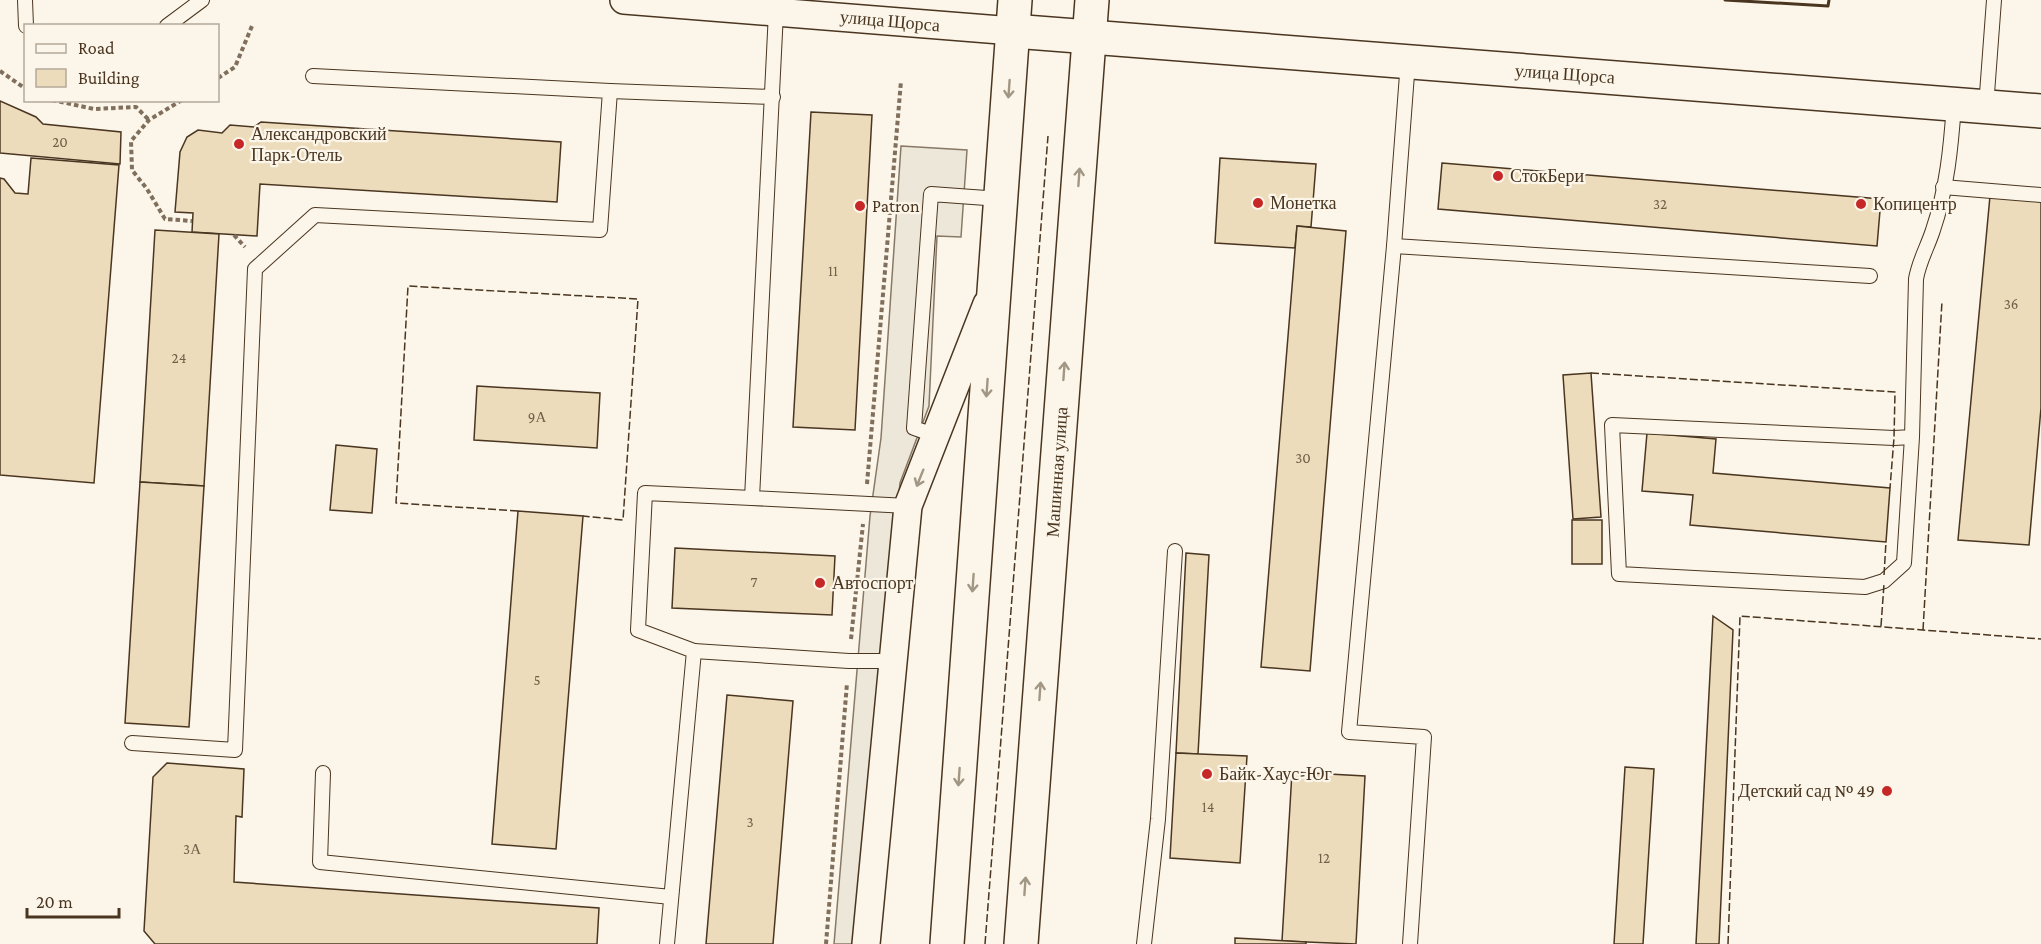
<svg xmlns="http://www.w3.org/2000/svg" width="2041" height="944" viewBox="0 0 2041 944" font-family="'Crimson Pro',serif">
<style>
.parking{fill:#ede7d9;stroke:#887966;stroke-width:1.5}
.building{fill:#ecdcbc;stroke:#4a3520;stroke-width:1.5}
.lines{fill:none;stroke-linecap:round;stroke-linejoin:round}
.lane-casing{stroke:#4a3520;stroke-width:16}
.street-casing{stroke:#4a3520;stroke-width:30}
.secondary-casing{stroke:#4a3520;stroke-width:36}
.primary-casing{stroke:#4a3520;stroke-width:36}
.path{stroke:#7f6f5c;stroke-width:4;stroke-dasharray:4.5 3;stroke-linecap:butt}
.lane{stroke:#fbf6e9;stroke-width:14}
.street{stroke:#fbf6e9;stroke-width:27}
.secondary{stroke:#fbf6e9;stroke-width:33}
.primary{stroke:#fbf6e9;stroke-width:33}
.fence{stroke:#4a3520;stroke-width:1.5;stroke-dasharray:8 3;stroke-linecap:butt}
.wall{stroke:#4a3520;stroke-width:3}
.oneway{stroke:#a29684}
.poi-dot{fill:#c62828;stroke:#fbf6e9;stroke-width:2}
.labels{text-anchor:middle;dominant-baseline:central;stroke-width:4.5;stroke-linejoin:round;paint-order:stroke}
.number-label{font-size:15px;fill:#725f47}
.street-label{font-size:18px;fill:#4a3520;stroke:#fbf6e9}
.poi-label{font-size:18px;fill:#4a3520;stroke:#fbf6e9;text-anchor:start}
</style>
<rect width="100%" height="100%" fill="#fbf6e9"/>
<!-- parking -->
<polygon class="parking" points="901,146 967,150 961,237 937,236 929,406 900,483 858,944 834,944 870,516 881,438"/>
<!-- building -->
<g class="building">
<polygon points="0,101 36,117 43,124 121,132 120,164 0,153"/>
<polygon points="811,112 872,115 855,430 793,427"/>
<polygon points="261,122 561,142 557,202 260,184 257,236 192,232 193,213 175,212 180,152 187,137 198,130 222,133 230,125 254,127"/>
<polygon points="31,158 119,165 94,483 0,475 0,178 4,179 15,193 28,194"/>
<polygon points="1220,158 1316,164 1311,227 1297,226 1295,248 1215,243"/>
<polygon points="1442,163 1881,199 1877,246 1438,209"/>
<polygon points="1990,196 2041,200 2041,408 2029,545 1958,540"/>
<polygon points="1297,226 1346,231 1310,671 1261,667"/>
<polygon points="155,230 219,234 204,486 140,482"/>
<polygon points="1591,373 1601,517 1573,519 1563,375"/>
<polygon points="477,386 600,393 597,448 474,440"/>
<polygon points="1647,433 1716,439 1713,473 1890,488 1886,542 1690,525 1693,495 1642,491"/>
<polygon points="336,445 377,449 372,513 330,510"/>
<polygon points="140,482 204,486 189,727 125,723"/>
<polygon points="518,511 583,516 556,849 492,844"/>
<rect x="1572" y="520" width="30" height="44"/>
<polygon points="675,548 835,556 832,615 672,608"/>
<polygon points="1186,553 1209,555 1198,754 1176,753"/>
<polygon points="1713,616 1733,630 1719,944 1696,944"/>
<polygon points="727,695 793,701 773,944 706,944"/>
<polygon points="1176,753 1247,756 1240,863 1170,858"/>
<polygon points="167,763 244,769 242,817 236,816 234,882 599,908 597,944 155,944 144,931 153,777"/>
<polygon points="1625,767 1654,769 1643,944 1614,944"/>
<polygon points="1292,772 1365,776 1356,944 1282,941"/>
<polygon points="1235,938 1306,942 1306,944 1235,944"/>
</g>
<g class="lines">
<!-- lane casing -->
<g class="lane-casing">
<g id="lane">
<polyline points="25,0 26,26"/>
<polyline points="776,12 752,498 908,506"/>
<polyline points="167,26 202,0"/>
<polyline points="1408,61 1394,246 1349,732 1424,737 1410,944"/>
<polyline points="610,91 773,97"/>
<polyline points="1986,107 1994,0"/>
<polyline points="1943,187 2041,195"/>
<polyline points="1394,246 1870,276"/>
<polyline points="937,436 914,428 931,194 1000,199"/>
<path d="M1912,437L1894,438L1612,425L1619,574L1865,587L1884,581L1904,563L1912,437L1916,279C1919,261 1928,246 1933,230C1947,189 1951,147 1954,104"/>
<polyline points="694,651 849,661 893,661"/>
<polyline points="132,743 235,750 255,269 315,215 600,230 610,91 313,76"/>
<polyline points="323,773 320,862 671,897"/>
<polyline points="667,944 694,651 638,630 645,493 752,498"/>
<polyline points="1144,944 1158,819 1175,551"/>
</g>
</g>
<!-- street casing -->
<g class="street-casing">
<g id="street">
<polyline points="624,0 1013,31"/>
<polyline points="866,944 908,506 987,304"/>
</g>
</g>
<!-- secondary casing -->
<g class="secondary-casing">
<polyline id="secondary" points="1013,31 2041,111"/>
</g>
<!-- primary casing -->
<g class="primary-casing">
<g id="primary">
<polyline points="947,944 1015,0"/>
<polyline points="1021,944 1092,0"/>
</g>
</g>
<!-- path -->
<g class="path">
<polyline points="0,71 26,89"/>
<polyline points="218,78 235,67 252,26"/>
<polyline points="52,100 94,109 136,107 149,120"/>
<polyline points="182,100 149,120 131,141 132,170 147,189 165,219 192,221"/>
<polyline points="234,235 245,247"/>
<polyline points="867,484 901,81"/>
<polyline points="851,639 863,524"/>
<polyline points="826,944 847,683"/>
</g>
<!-- lane -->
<use href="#lane" class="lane"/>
<!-- street -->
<use href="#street" class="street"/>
<!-- secondary -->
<use href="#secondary" class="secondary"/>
<!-- primary -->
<use href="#primary" class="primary"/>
<!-- fence -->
<g class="fence">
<polyline points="1591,373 1895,392 1894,438 1890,488"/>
<polyline points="518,511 396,503 408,286 638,299 623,520 583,516"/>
<polyline points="1884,575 1886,542"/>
<polyline points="1881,626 1884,584"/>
<polyline points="1923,630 1942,301"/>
<polyline points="985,944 1048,136"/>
<polyline points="1728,944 1740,616 2041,639"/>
</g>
<!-- wall -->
<polyline class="wall" points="1725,0 1828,6 1829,0"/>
</g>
<!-- one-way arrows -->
<defs><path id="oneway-shaft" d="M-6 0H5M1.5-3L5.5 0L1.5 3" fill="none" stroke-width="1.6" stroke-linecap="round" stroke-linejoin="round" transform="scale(1.5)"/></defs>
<g class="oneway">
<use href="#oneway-shaft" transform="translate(1009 89) rotate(94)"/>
<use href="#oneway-shaft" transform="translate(1079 177) rotate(-86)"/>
<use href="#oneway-shaft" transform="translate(1064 371) rotate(-86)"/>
<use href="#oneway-shaft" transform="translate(987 388) rotate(94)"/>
<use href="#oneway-shaft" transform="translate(920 478) rotate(112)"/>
<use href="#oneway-shaft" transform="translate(973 583) rotate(94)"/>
<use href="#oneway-shaft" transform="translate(1040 691) rotate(-86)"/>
<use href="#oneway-shaft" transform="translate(959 777) rotate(94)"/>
<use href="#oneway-shaft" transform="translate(1025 886) rotate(-86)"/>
</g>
<!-- markers -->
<g class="poi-dot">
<circle cx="239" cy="144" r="6"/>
<circle cx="1498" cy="176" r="6"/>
<circle cx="1258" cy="203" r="6"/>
<circle cx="1861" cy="204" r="6"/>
<circle cx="860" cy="206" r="6"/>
<circle cx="820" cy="583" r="6"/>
<circle cx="1207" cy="774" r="6"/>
<circle cx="1887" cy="791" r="6"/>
</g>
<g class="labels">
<!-- number labels -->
<g class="number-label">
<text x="60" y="142">20</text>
<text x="1660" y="204">32</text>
<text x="833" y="271">11</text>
<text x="2011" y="304">36</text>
<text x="179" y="358">24</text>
<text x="537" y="417">9А</text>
<text x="1303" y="458">30</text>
<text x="754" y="582">7</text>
<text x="537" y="680">5</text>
<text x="1208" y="807">14</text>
<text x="750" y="822">3</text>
<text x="192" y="849">3А</text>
<text x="1324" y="858">12</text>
</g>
<!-- street labels -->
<g class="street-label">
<text transform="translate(890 21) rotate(5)">улица Щорса</text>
<text transform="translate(1565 74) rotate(4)">улица Щорса</text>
<text transform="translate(1057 472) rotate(-86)">Машинная улица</text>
</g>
<!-- poi labels -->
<g class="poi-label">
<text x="251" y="134">Александровский<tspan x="251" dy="21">Парк-Отель</tspan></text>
<text x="1510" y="176">СтокБери</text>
<text x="1270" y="203">Монетка</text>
<text x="1873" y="204">Копицентр</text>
<text x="872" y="206">Patron</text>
<text x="832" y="583">Автоспорт</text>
<text x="1219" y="774">Байк-Хаус-Юг</text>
<text x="1875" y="791" text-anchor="end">Детский сад № 49</text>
</g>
</g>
<!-- legend -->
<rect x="24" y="24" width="195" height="78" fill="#fbf6e9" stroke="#b4a999" stroke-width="1.5"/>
<rect x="36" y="44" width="30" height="9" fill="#fbf6e9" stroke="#b4a999" stroke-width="1.5"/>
<text x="78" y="54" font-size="18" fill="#4a3520">Road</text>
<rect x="36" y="69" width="30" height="18" fill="#ecdcbc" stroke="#b4a999" stroke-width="1.5"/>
<text x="78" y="84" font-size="18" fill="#4a3520">Building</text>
<!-- scale -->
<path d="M27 908v9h92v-9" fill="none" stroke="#4a3520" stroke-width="3"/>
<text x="36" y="908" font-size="18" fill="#4a3520" stroke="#fbf6e9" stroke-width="4.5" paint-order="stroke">20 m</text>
</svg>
